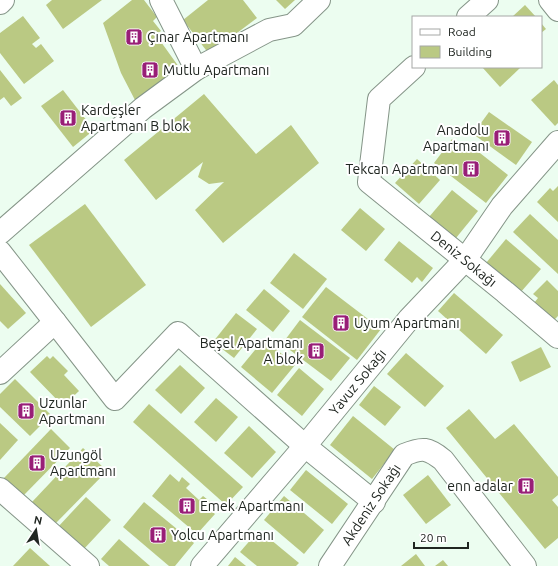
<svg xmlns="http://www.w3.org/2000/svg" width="558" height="566" viewBox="0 0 558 566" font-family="Ubuntu,sans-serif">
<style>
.building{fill:#bac983}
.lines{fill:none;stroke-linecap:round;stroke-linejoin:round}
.minor-casing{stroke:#859588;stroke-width:24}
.minor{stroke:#fff;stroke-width:22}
.labels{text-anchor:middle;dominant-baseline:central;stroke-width:4;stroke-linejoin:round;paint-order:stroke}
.poi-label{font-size:14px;fill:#202621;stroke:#fff;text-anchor:start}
.street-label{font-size:14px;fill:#202621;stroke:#fff}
</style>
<rect width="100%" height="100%" fill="#ecfdf0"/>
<!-- building -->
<g class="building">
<polygon points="52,0 102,0 63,29 46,5"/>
<polygon points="132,0 144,0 157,17 153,21 161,31 158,33 164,40 161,42 179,67 136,102 121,73 103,23"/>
<polygon points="208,0 243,0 257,18 209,54 183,20"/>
<polygon points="276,0 295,0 285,9"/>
<polygon points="525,5 536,17 512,17"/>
<polygon points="23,16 40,38 32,44 36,48 41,44 54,61 24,84 0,53 0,33"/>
<polygon points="541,23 546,29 541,33"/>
<polygon points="482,67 519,67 520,68 500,87"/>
<polygon points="0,70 22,98 11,106 4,97 0,100"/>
<polygon points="554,80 558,85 558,123 555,126 531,100"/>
<polygon points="63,90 94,130 73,147 41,106"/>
<polygon points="204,94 256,154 291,125 319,163 223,243 195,210 224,182 209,184 198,177 203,162 156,200 124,160"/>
<polygon points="489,112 532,142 516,165 473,134"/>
<polygon points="452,139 467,151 471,146 508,175 486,203 434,163"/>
<polygon points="417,159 440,180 419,204 395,183"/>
<polygon points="558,186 558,222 537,202 550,188 553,191"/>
<polygon points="452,190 478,211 456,238 429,217"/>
<polygon points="85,204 146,285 91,327 29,245"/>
<polygon points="360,208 385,229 366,251 341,230"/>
<polygon points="530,214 558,240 558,274 513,232"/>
<polygon points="506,239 541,269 520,293 486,263"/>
<polygon points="399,241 433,268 422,282 417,277 412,283 384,260"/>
<polygon points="294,253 327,279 303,309 270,283"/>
<polygon points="547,280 558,291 558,316 553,321 534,303 538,298 533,294"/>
<polygon points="0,284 26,313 8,329 0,321"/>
<polygon points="326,287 381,329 357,360 302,317"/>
<polygon points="264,289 290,311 273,332 246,310"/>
<polygon points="454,293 503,335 486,354 438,311"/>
<polygon points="236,313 257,329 234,358 213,342"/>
<polygon points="300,320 350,358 331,381 282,344"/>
<polygon points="264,339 295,365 272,393 241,367"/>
<polygon points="541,347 551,367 520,382 511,362"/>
<polygon points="406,353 444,386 425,407 387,374"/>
<polygon points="47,356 50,359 53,356 68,371 64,375 79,391 63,406 30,372"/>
<polygon points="180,365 205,388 181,414 155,390"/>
<polygon points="299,368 324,389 302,416 277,395"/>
<polygon points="15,379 51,415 30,436 0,407 0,394"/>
<polygon points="374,386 401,407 385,426 359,405"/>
<polygon points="216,398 238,417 216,442 194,422"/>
<polygon points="149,404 243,487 226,505 133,422"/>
<polygon points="469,409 495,439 514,424 558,477 558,495 552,500 558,507 558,538 545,549 446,428"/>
<polygon points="353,416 395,450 372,479 330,445"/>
<polygon points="0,423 18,440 0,460"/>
<polygon points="249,426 276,452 252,478 224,453"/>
<polygon points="51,429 70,448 23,496 4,478"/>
<polygon points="83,448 107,471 55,524 32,502"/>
<polygon points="306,470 348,504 332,524 290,490"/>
<polygon points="170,474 179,482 182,477 190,484 186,488 199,500 203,496 212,503 208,508 215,514 197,534 152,496"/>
<polygon points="428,475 451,505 426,524 403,495"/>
<polygon points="284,496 324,530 304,554 264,520"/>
<polygon points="86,497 111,520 82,551 57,528"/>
<polygon points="144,502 194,543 175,566 169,566 123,527"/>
<polygon points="259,530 299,563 296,566 257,566 240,552"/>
<polygon points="119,539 150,566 109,566 101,559"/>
<polygon points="30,548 50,566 13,566"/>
<polygon points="416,554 425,566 401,566"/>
<polygon points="235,557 246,566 228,566"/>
<polygon points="443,560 448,566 435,566"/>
</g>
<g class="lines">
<!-- minor casing -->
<g class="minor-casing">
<g id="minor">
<polyline points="550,0 558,10"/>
<polyline points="0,3 3,0"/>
<polyline points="468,17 487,0"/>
<path id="s1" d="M414,67L379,99L369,182L505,292L558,337"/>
<polyline points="196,69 269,30 293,25 319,0"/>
<polyline points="0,233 143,108 196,69 161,0"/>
<polyline points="0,252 55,322"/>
<polyline points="0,373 55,322 115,399 178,333 305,446 374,502"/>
<polyline points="0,489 88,566"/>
<path id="s2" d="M202,566L305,446L409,319L465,260L502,206L558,142"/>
<path id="s3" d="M330,566L404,455C423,447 428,448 443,460L525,566"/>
</g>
</g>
<!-- minor -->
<use href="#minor" class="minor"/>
</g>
<!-- icons -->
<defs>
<g id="building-square" transform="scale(0.9)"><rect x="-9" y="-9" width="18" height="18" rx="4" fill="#981e77" stroke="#fff"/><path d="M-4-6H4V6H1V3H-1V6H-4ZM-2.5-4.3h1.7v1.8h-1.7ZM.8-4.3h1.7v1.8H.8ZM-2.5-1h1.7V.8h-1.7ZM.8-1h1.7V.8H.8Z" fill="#fff"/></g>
</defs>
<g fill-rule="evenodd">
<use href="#building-square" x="134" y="37"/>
<use href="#building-square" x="150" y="70"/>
<use href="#building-square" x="68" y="118"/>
<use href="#building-square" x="502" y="138"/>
<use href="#building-square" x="471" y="169"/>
<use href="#building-square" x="341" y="323"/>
<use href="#building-square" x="316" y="351"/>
<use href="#building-square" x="26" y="411"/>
<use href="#building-square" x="37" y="463"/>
<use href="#building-square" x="526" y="486"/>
<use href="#building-square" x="187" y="506"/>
<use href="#building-square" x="158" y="535"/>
</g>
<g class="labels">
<!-- poi labels -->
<g class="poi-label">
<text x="147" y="37">Çınar Apartmanı</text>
<text x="163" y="70">Mutlu Apartmanı</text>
<text x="81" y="110">Kardeşler<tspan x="81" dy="16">Apartmanı B blok</tspan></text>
<text x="489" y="130" text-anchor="end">Anadolu<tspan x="489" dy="16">Apartmanı</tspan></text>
<text x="458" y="169" text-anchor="end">Tekcan Apartmanı</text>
<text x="354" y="323">Uyum Apartmanı</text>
<text x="303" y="343" text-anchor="end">Beşel Apartmanı<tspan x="303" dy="16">A blok</tspan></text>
<text x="39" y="403">Uzunlar<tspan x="39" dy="16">Apartmanı</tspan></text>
<text x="50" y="455">Uzungöl<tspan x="50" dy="16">Apartmanı</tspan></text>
<text x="513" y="486" text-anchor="end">enn adalar</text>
<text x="200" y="506">Emek Apartmanı</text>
<text x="171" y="535">Yolcu Apartmanı</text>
</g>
<!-- street labels -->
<g class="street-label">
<text stroke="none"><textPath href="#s1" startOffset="253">Deniz Sokağı</textPath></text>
<text stroke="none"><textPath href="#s2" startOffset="241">Yavuz Sokağı</textPath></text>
<text stroke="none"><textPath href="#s3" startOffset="74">Akdeniz Sokağı</textPath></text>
</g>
</g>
<!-- legend -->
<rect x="412" y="16" width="130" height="52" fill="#ffffff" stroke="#a6a8a6"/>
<rect x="420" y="29" width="20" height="6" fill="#ffffff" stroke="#a6a8a6"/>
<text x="448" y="36" font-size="12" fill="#202621">Road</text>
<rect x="420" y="46" width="20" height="12" fill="#bac983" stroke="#a6a8a6"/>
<text x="448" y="56" font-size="12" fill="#202621">Building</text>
<!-- north arrow -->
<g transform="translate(36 530) rotate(12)" stroke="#ffffff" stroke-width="3" paint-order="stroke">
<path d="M0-3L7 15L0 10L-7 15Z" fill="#202621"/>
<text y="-6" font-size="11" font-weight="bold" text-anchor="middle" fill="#202621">N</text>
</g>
<!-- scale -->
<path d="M414 542v6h54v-6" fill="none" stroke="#202621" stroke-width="2"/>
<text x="420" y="542" font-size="12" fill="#202621" stroke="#ffffff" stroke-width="3" paint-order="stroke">20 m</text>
</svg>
